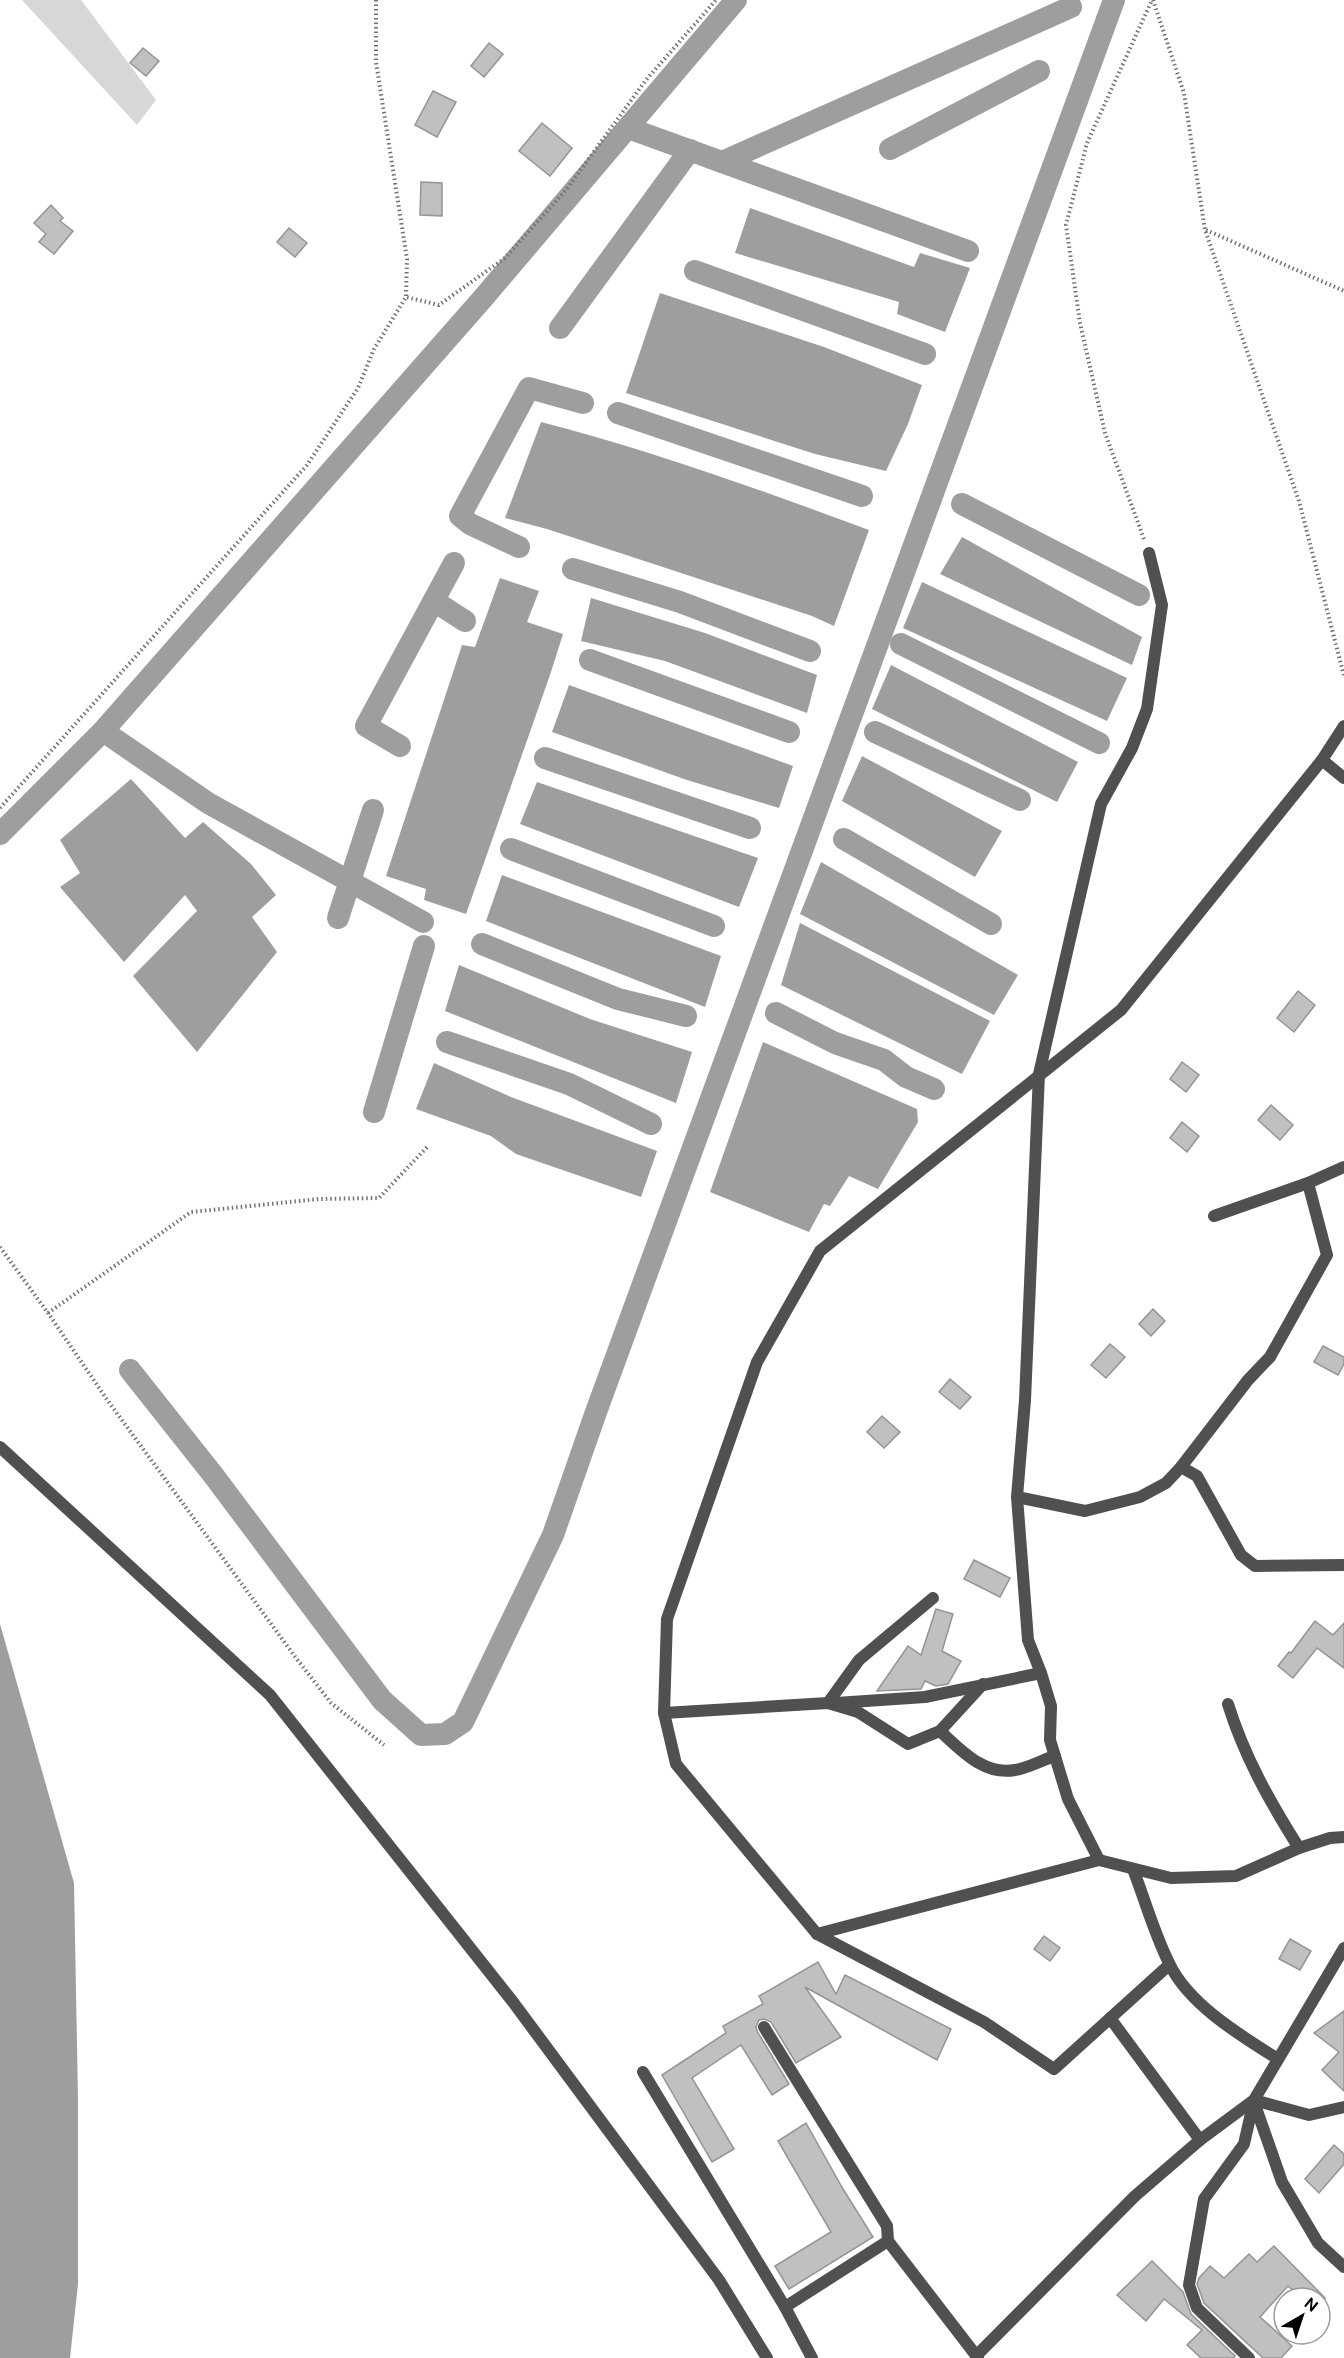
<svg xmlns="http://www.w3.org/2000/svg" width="1344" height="2358" viewBox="0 0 1344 2358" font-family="'DM Sans',sans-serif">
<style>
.green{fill:#d7d7d7}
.water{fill:#9e9e9e}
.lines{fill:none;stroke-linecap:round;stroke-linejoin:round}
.canal{stroke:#9e9e9e;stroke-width:22}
.building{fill:#c0c0c0;stroke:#949494;stroke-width:1.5}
.path{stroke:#727272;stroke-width:4;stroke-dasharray:1.5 3;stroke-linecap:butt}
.street{stroke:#505050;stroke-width:12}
</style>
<rect width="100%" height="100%" fill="#fff"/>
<!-- green -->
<polygon class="green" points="22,0 81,0 156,100 137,125"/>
<!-- water -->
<g class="water">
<polygon points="750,208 914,267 920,253 970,268 945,332 897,314 899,302 735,253"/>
<polygon points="660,293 824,347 922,385 908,424 886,471 815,454 626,393"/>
<path d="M541,422C653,451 761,490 869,530L834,626L812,616L547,529L505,518Z"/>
<polygon points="962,537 1142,637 1132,665 940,574"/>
<polygon points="500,578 539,591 527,622 563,634 550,675 466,914 424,900 426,889 386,876 462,645 475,647"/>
<polygon points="922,582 1127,678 1107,721 903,628"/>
<polygon points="591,598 705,633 817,675 807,713 665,661 581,641"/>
<polygon points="891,665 1078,762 1057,802 872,709"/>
<polygon points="569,685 793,766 779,808 687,780 552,732"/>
<polygon points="862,756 1002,831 975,877 842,801"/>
<polygon points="131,779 185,838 203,822 251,864 276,895 252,917 277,952 197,1052 133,976 197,911 185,895 124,962 60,887 80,873 60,840"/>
<polygon points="537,782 758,858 739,907 520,824"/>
<polygon points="821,862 1018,975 994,1015 800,914"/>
<polygon points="502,875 721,956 705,1007 486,921"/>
<polygon points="800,923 990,1021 962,1074 781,985"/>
<polygon points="459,965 590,1019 692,1052 676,1103 445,1011"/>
<polygon points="763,1042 917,1109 918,1122 878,1189 849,1176 830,1206 824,1204 809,1232 710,1192"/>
<polygon points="434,1063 511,1097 657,1151 641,1197 516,1154 491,1136 416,1109"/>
<polygon points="0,1624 74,1883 78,2099 78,2284 70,2358 0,2358"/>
</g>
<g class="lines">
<!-- canal -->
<g class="canal">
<polyline points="628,128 968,251"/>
<polyline points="890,149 1039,71"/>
<polyline points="722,162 1071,7"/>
<polyline points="695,271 925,354"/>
<polyline points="560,328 690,150"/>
<polyline points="618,413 862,496"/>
<polyline points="962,504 1139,595"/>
<polyline points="519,547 470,524 460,516 529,388 583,403"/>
<polyline points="573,569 680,602 810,651"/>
<polyline points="434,601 465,621"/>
<polyline points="901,644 1099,743"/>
<polyline points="590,660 789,732"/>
<polyline points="875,732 1020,800"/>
<polyline points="400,746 366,726 454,563"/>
<polyline points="545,758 750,828"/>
<polyline points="0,834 103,731"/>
<polyline points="844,839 991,924"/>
<polyline points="511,849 714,926"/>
<polyline points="338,918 373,810"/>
<polyline points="423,922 208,803 103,731 484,297 736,0"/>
<polyline points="482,944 618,999 686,1016"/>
<polyline points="776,1013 835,1043 884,1060 906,1077 934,1089"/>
<polyline points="447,1042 569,1084 651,1124"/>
<polyline points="374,1112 424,946"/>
<polyline points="130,1370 214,1476 382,1700 421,1735 445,1734 463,1722 553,1535 596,1412 1114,0"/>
</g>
</g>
<!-- building -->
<g class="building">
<polygon points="489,43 503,54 484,77 471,66"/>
<polygon points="143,48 159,61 146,76 130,63"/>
<polygon points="433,91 456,102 437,137 415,125"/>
<polygon points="542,123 572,148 550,176 519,151"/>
<polygon points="421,182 442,183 442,216 420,215"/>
<polygon points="51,205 63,218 60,221 73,231 54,254 39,242 46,234 34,223"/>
<polygon points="289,228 307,243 295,257 277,242"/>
<polygon points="1298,991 1315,1005 1294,1032 1277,1018"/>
<polygon points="1182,1062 1199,1075 1186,1092 1170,1079"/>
<polygon points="1271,1105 1293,1125 1280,1140 1258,1120"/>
<polygon points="1182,1122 1199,1136 1187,1152 1170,1138"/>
<polygon points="1153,1309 1165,1321 1151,1336 1139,1324"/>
<polygon points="1110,1344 1125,1357 1106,1378 1091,1365"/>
<polygon points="1323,1346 1344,1357 1344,1364 1338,1375 1314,1362"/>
<polygon points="950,1379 971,1397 960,1409 939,1392"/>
<polygon points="882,1416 900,1432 884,1448 867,1432"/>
<polygon points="974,1560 1010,1578 1000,1597 964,1579"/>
<polygon points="936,1609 953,1614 942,1651 961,1661 948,1684 936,1686 925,1681 921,1689 877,1691 908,1646 921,1655"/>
<polygon points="1315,1621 1333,1635 1344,1623 1344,1668 1317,1648 1293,1678 1278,1666 1289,1652 1291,1653"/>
<polygon points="1044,1936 1060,1948 1050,1961 1034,1949"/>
<polygon points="1290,1939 1311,1951 1300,1970 1279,1959"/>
<polygon points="818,1962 836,1994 845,1975 951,2029 937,2060 805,1987 841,2037 796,2063 771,2022 764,2019 759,2020 756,2027 757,2031 789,2084 772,2095 741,2045 692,2078 734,2149 712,2162 662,2075 726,2033 723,2026 763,2004 759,1996"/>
<polygon points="1344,2011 1344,2091 1322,2070 1339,2052 1314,2033"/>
<polygon points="806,2123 843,2189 873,2237 789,2289 775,2266 831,2232 778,2141"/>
<polygon points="1334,2145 1344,2154 1344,2164 1319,2193 1305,2179"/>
<polygon points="1274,2246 1325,2298 1301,2298 1288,2286 1260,2317 1292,2346 1281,2358 1263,2358 1204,2303 1197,2284 1199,2278 1210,2266 1224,2278 1249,2254 1257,2262"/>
<polygon points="1152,2261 1183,2292 1191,2314 1235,2356 1234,2358 1201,2358 1187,2345 1202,2330 1164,2299 1146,2321 1117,2295"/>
</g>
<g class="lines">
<!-- path -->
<g class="path">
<polyline points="376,0 376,62 407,259 406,297"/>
<polyline points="1153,0 1184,93 1205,230 1299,501 1344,676"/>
<polyline points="1206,230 1344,291"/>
<polyline points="1144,539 1105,433 1080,323 1066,225 1087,143 1152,0"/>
<polyline points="0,808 307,465 358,388 374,349 406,297 439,305 505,258 566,190 646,80 716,0"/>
<polyline points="0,1247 48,1313 108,1401 296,1658 331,1703 384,1745"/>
<polyline points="48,1313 191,1212 319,1199 379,1198 428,1146"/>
</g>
<!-- street -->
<g class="street">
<polyline points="1322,760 1344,778"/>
<polyline points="1214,1216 1308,1183 1344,1167"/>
<polyline points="0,1447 270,1695 513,2002 719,2280 767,2358"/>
<polyline points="1181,1467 1197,1476 1241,1555 1255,1566 1344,1565"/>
<polyline points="1017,1497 1085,1511 1140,1497 1166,1483 1181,1467 1248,1380 1270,1357 1327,1255 1308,1183"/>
<polyline points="828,1703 859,1660 933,1598"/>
<polyline points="836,1703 925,1697 1041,1673"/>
<path d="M1228,1704C1244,1756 1270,1802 1299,1848"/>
<polyline points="664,1713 828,1703 858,1712 908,1744 940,1731 983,1684"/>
<path d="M940,1731C961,1750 984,1776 1015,1770C1028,1768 1042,1760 1055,1756"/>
<polyline points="1099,1860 1068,1799 1050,1740 1051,1706 1041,1673 1028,1640 1017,1497 1025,1400 1039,1074 1101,804 1132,748 1147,709 1162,605 1149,553"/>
<path d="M1133,1869C1145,1900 1154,1933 1169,1963C1188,2004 1241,2036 1278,2059"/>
<polyline points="817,1934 1099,1860 1171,1878 1236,1876 1299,1848 1330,1838 1344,1837"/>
<polyline points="1169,1965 1054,2069 984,2022 817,1934 676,1764 664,1713 667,1619 757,1362 820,1251 1121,1010 1322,760 1344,726"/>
<polyline points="1110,2018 1200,2140"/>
<polyline points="764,2027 887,2226 888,2241 978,2358"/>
<polyline points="643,2072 785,2307 812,2358"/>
<polyline points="1254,2100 1309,2115 1344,2107"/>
<polyline points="1254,2102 1282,2182 1318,2243 1344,2267"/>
<polyline points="785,2307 888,2241"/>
<polyline points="976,2356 1135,2196 1200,2140 1254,2100 1344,1948"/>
<polyline points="1249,2358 1197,2308 1189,2285 1204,2199 1244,2144 1254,2100"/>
</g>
</g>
<!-- north arrow -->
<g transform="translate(1302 2316) rotate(39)"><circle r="28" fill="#ffffff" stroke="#999999" stroke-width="1.5"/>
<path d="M0-4.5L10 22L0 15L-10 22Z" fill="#000000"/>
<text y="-9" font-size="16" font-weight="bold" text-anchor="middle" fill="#000000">N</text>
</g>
</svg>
